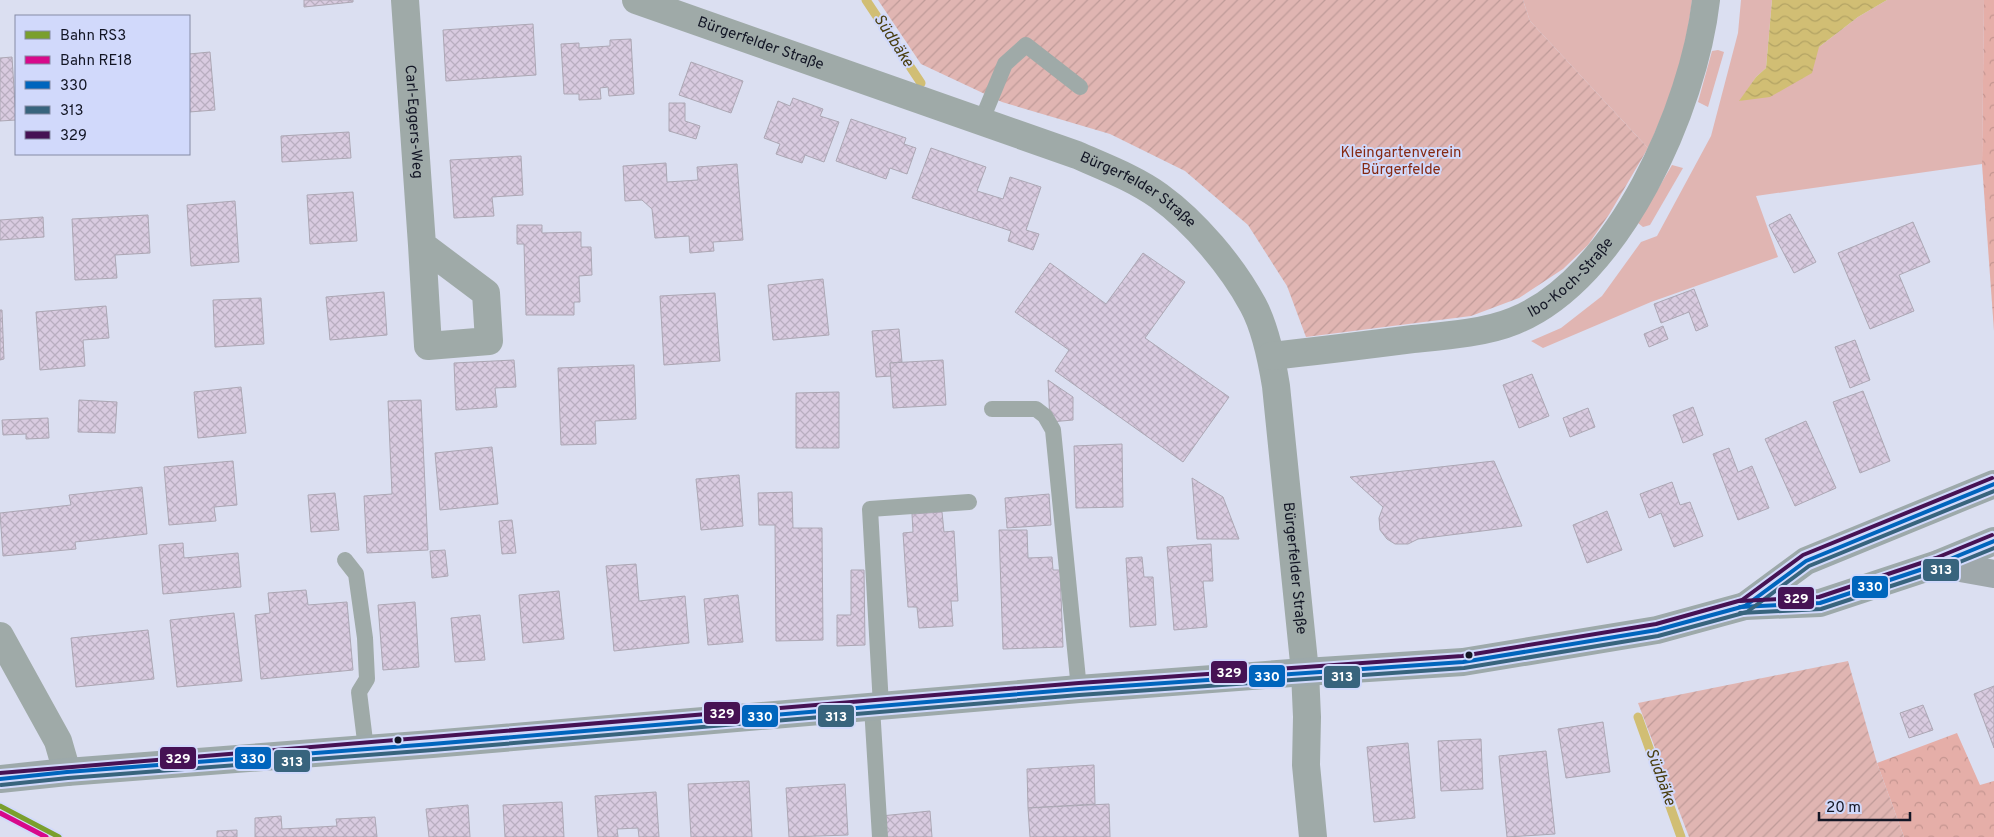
<svg xmlns="http://www.w3.org/2000/svg" width="1994" height="837" viewBox="0 0 1994 837" font-family="Overpass,sans-serif">
<style>
.green{fill:#e0b5b2}
.forest{fill:url(#forest-crowns)}
.garden{fill:url(#garden-furrows)}
.water{fill:url(#water-waves)}
.lines{fill:none;stroke-linecap:round;stroke-linejoin:round}
.stream{stroke:#d1be74;stroke-width:9}
.building{fill:url(#building-cross-hatch);stroke:#aca7b4}
.service{stroke:#9faaa8;stroke-width:16}
.minor{stroke:#9faaa8;stroke-width:28}
.secondary{stroke:#9da9aa;stroke-width:28}
.motorway{stroke:#9fa8ab;stroke-width:28}
.bus-1-casing{stroke:#d1d9fb;stroke-width:8}
.bus-2-casing{stroke:#d1d9fb;stroke-width:8}
.bus-3-casing{stroke:#d1d9fb;stroke-width:8}
.bus-1{stroke:#0065bd;stroke-width:4}
.bus-2{stroke:#38647d;stroke-width:4}
.bus-3{stroke:#461254;stroke-width:4}
.rail-1-casing{stroke:#d1d9fb;stroke-width:9}
.rail-2-casing{stroke:#d1d9fb;stroke-width:9}
.rail-1{stroke:#7a9f2d;stroke-width:5}
.rail-2{stroke:#d7098b;stroke-width:5}
.bus-dot{fill:#131625;stroke:#d1d9fb;stroke-width:2}
.labels{text-anchor:middle;dominant-baseline:central;stroke-width:4;stroke-linejoin:round;paint-order:stroke}
.street-label{font-size:15px;fill:#131625;stroke:#d1d9fb}
.park-label{font-size:15px;fill:#852912;stroke:#d1d9fb}
.water-label{font-size:16px;font-style:italic;fill:#493e0f;stroke:#d1d9fb}
.line-badge{stroke:#d1d9fb;stroke-width:2}
.badge-label{font-size:14px;text-anchor:middle;font-weight:bold;fill:#fff}
</style>
<defs>
<pattern id="forest-crowns" width="20" height="18" patternUnits="userSpaceOnUse" patternTransform="scale(1.25)"><rect width="20" height="18" fill="#e5aea8"/><path d="M2 6a3 3 0 1 1 6 0M12 15a3 3 0 1 1 6 0" fill="none" stroke="#c49590"/></pattern>
<pattern id="garden-furrows" width="10" height="10" patternUnits="userSpaceOnUse" patternTransform="scale(1.25)"><rect width="10" height="10" fill="#e0b5b2"/><path d="M-1 1l2-2M0 10L10 0M9 11l2-2" fill="none" stroke="#bf9b99"/></pattern>
<pattern id="water-waves" width="16" height="10" patternUnits="userSpaceOnUse" patternTransform="scale(1.25)"><rect width="16" height="10" fill="#d1be74"/><path d="M0 5q4-4 8 0t8 0" fill="none" stroke="#b3a364"/></pattern>
<pattern id="building-cross-hatch" width="8" height="8" patternUnits="userSpaceOnUse" patternTransform="scale(1.25)"><rect width="8" height="8" fill="#d9cbe0"/><path d="M0 0l8 8M0 8l8-8" fill="none" stroke="#b9aec0"/></pattern>
</defs>
<rect width="100%" height="100%" fill="#dbdff1"/>
<!-- green -->
<g class="green">
<path d="M1523,0H1692C1686,53 1670,100 1648,148L1530,21Z"/>
<polygon points="1741,0 1772,0 1766,68 1756,77 1740,101 1819,47 1858,17 1887,0 1984,0 1982,164 1756,196 1778,257 1651,302 1543,348 1531,341 1561,328 1602,296 1641,242 1657,236 1711,136 1738,33"/>
<polygon points="1718,50 1724,52 1708,107 1698,102 1712,51"/>
<polygon points="1672,165 1683,168 1650,225 1643,227 1638,223"/>
</g>
<!-- forest -->
<g class="forest">
<polygon points="1984,0 1994,0 1994,331 1982,164"/>
<polygon points="1957,733 1980,785 1994,781 1994,837 1904,837 1877,763"/>
</g>
<!-- garden -->
<g class="garden">
<polygon points="878,0 1523,0 1530,21 1648,148 1610,213 1588,245 1563,269 1519,298 1471,316 1306,337 1287,286 1248,225 1185,171 1110,134 1002,102 921,64"/>
<polygon points="1848,661 1877,763 1904,837 1689,837 1638,703"/>
</g>
<!-- water -->
<polygon class="water" points="1772,0 1887,0 1858,17 1819,47 1812,73 1770,97 1739,101 1756,77 1766,68"/>
<g class="lines">
<!-- stream -->
<g class="stream">
<polyline points="866,0 921,83"/>
<polyline points="1638,717 1681,837"/>
</g>
</g>
<!-- building -->
<g class="building">
<polygon points="304,0 353,0 353,2 304,7"/>
<polygon points="533,24 536,75 446,81 443,30"/>
<polygon points="631,39 634,94 609,96 608,87 600,88 601,99 579,100 579,94 564,94 561,44 579,43 579,48 610,46 610,40"/>
<polygon points="210,52 215,110 189,112 189,54"/>
<polygon points="12,57 16,120 0,121 0,58"/>
<polygon points="691,62 743,81 731,113 679,95"/>
<polygon points="793,98 823,109 820,116 839,122 824,162 805,155 802,163 776,154 780,144 764,138 778,101 790,106"/>
<polygon points="669,103 685,103 685,121 700,126 696,139 669,131"/>
<polygon points="851,119 906,138 904,144 916,148 907,174 890,168 886,179 836,161"/>
<polygon points="349,132 351,158 282,162 281,136"/>
<polygon points="931,148 986,167 977,191 1003,199 1010,177 1041,187 1026,230 1039,234 1033,250 1008,241 1011,231 912,198"/>
<polygon points="521,156 523,195 492,197 494,216 454,218 450,160"/>
<polygon points="666,163 667,182 698,180 697,167 737,164 743,240 713,242 714,251 690,253 689,236 655,238 652,209 642,200 625,201 623,166"/>
<polygon points="353,192 357,241 310,244 307,195"/>
<polygon points="235,201 239,262 191,266 187,205"/>
<polygon points="1790,214 1816,262 1794,273 1769,225"/>
<polygon points="148,215 150,253 115,255 117,278 75,280 72,219"/>
<polygon points="43,217 44,237 0,240 0,220"/>
<polygon points="1913,222 1930,262 1899,275 1914,311 1870,329 1838,253"/>
<polygon points="517,225 542,225 542,233 581,232 581,247 591,247 592,275 579,276 580,302 574,302 574,315 526,315 524,244 517,244"/>
<polygon points="1143,253 1185,282 1145,338 1229,397 1183,462 1055,371 1069,350 1015,312 1050,263 1106,304"/>
<polygon points="823,279 829,335 773,340 768,285"/>
<polygon points="1694,289 1708,326 1696,331 1689,312 1661,323 1654,304"/>
<polygon points="384,292 387,335 330,340 326,297"/>
<polygon points="715,293 720,361 664,365 660,296"/>
<polygon points="261,298 264,344 215,347 213,300"/>
<polygon points="106,306 109,338 83,340 85,366 40,370 36,312"/>
<polygon points="0,310 2,310 4,359 0,360"/>
<polygon points="1663,326 1668,339 1649,347 1644,334"/>
<polygon points="899,329 902,362 890,363 891,376 876,377 872,331"/>
<polygon points="1855,340 1870,380 1850,388 1835,347"/>
<polygon points="514,360 516,387 495,388 497,407 456,410 454,363"/>
<polygon points="943,360 946,405 893,408 890,363"/>
<polygon points="634,365 636,419 595,421 596,444 561,445 558,368"/>
<polygon points="1532,374 1549,416 1519,428 1503,385"/>
<polygon points="1048,380 1073,397 1073,420 1050,422"/>
<polygon points="241,387 246,433 198,438 194,392"/>
<polygon points="1863,391 1890,461 1860,473 1833,402"/>
<polygon points="839,392 839,448 796,448 796,393"/>
<polygon points="79,400 117,402 115,433 78,432"/>
<polygon points="421,400 428,550 367,553 364,496 392,494 388,401"/>
<polygon points="1693,407 1703,435 1683,443 1673,415"/>
<polygon points="1588,408 1595,427 1570,437 1563,418"/>
<polygon points="48,418 49,438 26,439 26,434 3,435 2,420"/>
<polygon points="1806,421 1836,488 1795,506 1765,439"/>
<polygon points="1122,444 1123,507 1076,508 1074,446"/>
<polygon points="492,447 498,504 440,510 435,453"/>
<polygon points="1729,448 1738,472 1752,466 1769,508 1738,520 1713,454"/>
<polygon points="233,461 237,505 214,507 216,521 169,525 164,467"/>
<polygon points="1494,461 1522,526 1418,539 1408,544 1395,544 1387,539 1380,530 1379,518 1383,507 1350,477"/>
<polygon points="739,475 743,526 701,530 696,479"/>
<polygon points="1192,478 1223,497 1239,539 1197,539"/>
<polygon points="1672,482 1680,505 1690,502 1703,536 1674,547 1661,513 1649,518 1640,494"/>
<polygon points="142,487 147,534 75,542 76,549 3,556 0,513 71,505 69,495"/>
<polygon points="792,492 793,528 822,528 823,640 776,641 775,525 759,525 758,493"/>
<polygon points="335,493 339,530 311,532 308,495"/>
<polygon points="1049,494 1051,525 1007,528 1005,498"/>
<polygon points="1607,511 1622,550 1587,563 1573,525"/>
<polygon points="942,512 944,532 954,531 958,601 951,601 953,626 919,628 917,607 908,607 903,533 913,532 912,514"/>
<polygon points="512,520 516,553 502,554 499,521"/>
<polygon points="999,530 1027,530 1028,558 1052,557 1053,570 1060,570 1063,647 1003,649"/>
<polygon points="183,543 184,558 238,553 241,587 163,594 159,545"/>
<polygon points="1211,544 1213,581 1203,581 1207,627 1174,630 1167,547"/>
<polygon points="445,550 448,576 432,578 430,551"/>
<polygon points="1142,557 1144,577 1153,577 1156,625 1130,627 1126,558"/>
<polygon points="636,564 639,601 685,596 689,643 614,651 606,566"/>
<polygon points="851,570 864,570 865,645 837,646 837,615 851,615"/>
<polygon points="306,590 308,605 347,602 353,670 261,679 255,615 270,613 268,593"/>
<polygon points="559,591 564,639 523,643 519,595"/>
<polygon points="738,595 743,642 708,645 704,599"/>
<polygon points="415,602 419,667 383,670 378,605"/>
<polygon points="234,613 242,681 177,687 170,620"/>
<polygon points="480,615 485,660 455,662 451,618"/>
<polygon points="148,630 154,679 76,687 71,638"/>
<polygon points="1994,686 1994,748 1974,694"/>
<polygon points="1923,705 1933,730 1909,738 1900,713"/>
<polygon points="1603,722 1610,772 1566,778 1558,729"/>
<polygon points="1481,739 1483,789 1441,791 1438,741"/>
<polygon points="1408,743 1415,818 1374,822 1367,747"/>
<polygon points="1546,751 1555,834 1507,837 1499,756"/>
<polygon points="1094,765 1095,804 1028,808 1027,769"/>
<polygon points="749,781 752,837 691,837 688,784"/>
<polygon points="845,784 848,835 789,837 786,788"/>
<polygon points="656,792 659,837 639,837 638,828 617,829 618,837 598,837 595,796"/>
<polygon points="562,802 564,837 505,837 503,805"/>
<polygon points="1109,804 1110,837 1030,837 1028,808"/>
<polygon points="468,805 470,837 429,837 426,809"/>
<polygon points="930,811 932,837 883,837 881,816"/>
<polygon points="281,816 282,829 337,826 336,819 375,817 377,837 255,837 255,818"/>
<polygon points="237,830 237,837 217,837 217,831"/>
</g>
<g class="lines">
<!-- service -->
<g class="service">
<polyline points="981,122 1005,64 1026,45 1080,87"/>
<polyline points="992,409 1036,409 1045,416 1053,430 1079,689"/>
<polyline points="345,560 356,574 365,638 367,679 359,692 366,749"/>
<polyline points="881,706 870,509 969,502"/>
<polyline points="872,707 880,837"/>
</g>
<!-- minor -->
<g class="minor">
<path id="s1" d="M405,0L422,245L428,346L489,341L486,293L422,245"/>
<path id="s2" d="M636,0L1077,155C1104,167 1134,178 1159,196C1195,222 1232,266 1253,305C1265,327 1272,361 1276,386L1305,672L1307,717L1306,765L1313,837"/>
<path id="s3" d="M1271,356C1318,351 1366,345 1413,339C1444,336 1485,333 1514,321C1619,279 1694,107 1706,0"/>
<polyline points="0,636 58,741 67,772"/>
</g>
<!-- secondary -->
<g class="secondary">
<polyline points="1745,606 1806,561 1994,484"/>
<polyline points="0,779 67,772 432,744 1079,689 1305,672 1463,662 1657,630 1745,606 1820,603 1938,564 1994,541"/>
</g>
<!-- motorway -->
<polyline class="motorway" points="1938,564 1994,574"/>
<!-- bus-1 casing -->
<g class="bus-1-casing">
<g id="bus-1">
<polyline points="1740,607 1820,603 1938,564 1994,541"/>
<polyline points="0,779 67,772 432,744 1079,689 1463,662 1657,630 1745,606 1806,561 1994,484"/>
</g>
</g>
<!-- bus-2 casing -->
<g class="bus-2-casing">
<g id="bus-2">
<polyline points="1740,613 1821,609 1940,570 1994,548"/>
<polyline points="1,785 68,778 433,750 1079,695 1464,668 1658,636 1747,612 1809,566 1994,491"/>
</g>
</g>
<!-- bus-3 casing -->
<g class="bus-3-casing">
<g id="bus-3">
<polyline points="1740,601 1819,597 1936,558 1992,535"/>
<polyline points="0,773 1079,683 1462,656 1656,624 1742,600 1803,555 1992,478"/>
</g>
</g>
<!-- bus-1 -->
<use href="#bus-1" class="bus-1"/>
<!-- bus-2 -->
<use href="#bus-2" class="bus-2"/>
<!-- bus-3 -->
<use href="#bus-3" class="bus-3"/>
<!-- rail-1 casing -->
<g class="rail-1-casing">
<polyline id="rail-1" points="0,806 59,837"/>
</g>
<!-- rail-2 casing -->
<g class="rail-2-casing">
<polyline id="rail-2" points="0,813 46,837"/>
</g>
<!-- rail-1 -->
<use href="#rail-1" class="rail-1"/>
<!-- rail-2 -->
<use href="#rail-2" class="rail-2"/>
</g>
<!-- markers -->
<g class="bus-dot">
<circle cx="1469" cy="655" r="4.5"/>
<circle cx="398" cy="740" r="4.5"/>
</g>
<g class="labels">
<!-- street labels -->
<g class="street-label">
<text stroke="none"><textPath href="#s2" startOffset="132">Bürgerfelder Straße</textPath></text>
<text stroke="none"><textPath href="#s1" startOffset="122">Carl-Eggers-Weg</textPath></text>
<text stroke="none"><textPath href="#s2" startOffset="538">Bürgerfelder Straße</textPath></text>
<text stroke="none"><textPath href="#s3" startOffset="318">Ibo-Koch-Straße</textPath></text>
<text stroke="none"><textPath href="#s2" startOffset="972">Bürgerfelder Straße</textPath></text>
</g>
<!-- park labels -->
<g class="park-label">
<text x="1401" y="153">Kleingartenverein<tspan x="1401" dy="17">Bürgerfelde</tspan></text>
</g>
<!-- water labels -->
<g class="water-label">
<text transform="translate(893 41) rotate(57)">Südbäke</text>
<text transform="translate(1660 777) rotate(70)">Südbäke</text>
</g>
</g>
<g class="line-badge">
<rect x="1922" y="558" width="38" height="24" rx="5" fill="#38647d"/>
<rect x="1851" y="575" width="38" height="24" rx="5" fill="#0065bd"/>
<rect x="1777" y="586" width="38" height="24" rx="5" fill="#461254"/>
<rect x="1210" y="660" width="38" height="24" rx="5" fill="#461254"/>
<rect x="1248" y="664" width="38" height="24" rx="5" fill="#0065bd"/>
<rect x="1323" y="665" width="38" height="24" rx="5" fill="#38647d"/>
<rect x="703" y="701" width="38" height="24" rx="5" fill="#461254"/>
<rect x="817" y="704" width="38" height="24" rx="5" fill="#38647d"/>
<rect x="741" y="704" width="38" height="24" rx="5" fill="#0065bd"/>
<rect x="234" y="746" width="38" height="24" rx="5" fill="#0065bd"/>
<rect x="159" y="746" width="38" height="24" rx="5" fill="#461254"/>
<rect x="273" y="749" width="38" height="24" rx="5" fill="#38647d"/>
</g>
<g class="badge-label">
<text x="1941" y="574">313</text>
<text x="1870" y="591">330</text>
<text x="1796" y="603">329</text>
<text x="1229" y="677">329</text>
<text x="1267" y="681">330</text>
<text x="1342" y="681">313</text>
<text x="722" y="718">329</text>
<text x="836" y="721">313</text>
<text x="760" y="721">330</text>
<text x="253" y="763">330</text>
<text x="178" y="763">329</text>
<text x="292" y="766">313</text>
</g>
<!-- legend -->
<rect x="15" y="15" width="175" height="140" fill="#d1d9fb" stroke="#858ba5"/>
<rect x="25" y="31" width="25" height="8" fill="#7a9f2d" stroke="#858ba5"/>
<text x="60" y="40" font-size="15" fill="#131625">Bahn RS3</text>
<rect x="25" y="56" width="25" height="8" fill="#d7098b" stroke="#858ba5"/>
<text x="60" y="65" font-size="15" fill="#131625">Bahn RE18</text>
<rect x="25" y="81" width="25" height="8" fill="#0065bd" stroke="#858ba5"/>
<text x="60" y="90" font-size="15" fill="#131625">330</text>
<rect x="25" y="106" width="25" height="8" fill="#38647d" stroke="#858ba5"/>
<text x="60" y="115" font-size="15" fill="#131625">313</text>
<rect x="25" y="131" width="25" height="8" fill="#461254" stroke="#858ba5"/>
<text x="60" y="140" font-size="15" fill="#131625">329</text>
<!-- scale -->
<path d="M1819 812v8h91v-8" fill="none" stroke="#131625" stroke-width="2.5"/>
<text x="1826" y="812" font-size="15" fill="#131625" stroke="#d1d9fb" stroke-width="4" paint-order="stroke">20 m</text>
</svg>
